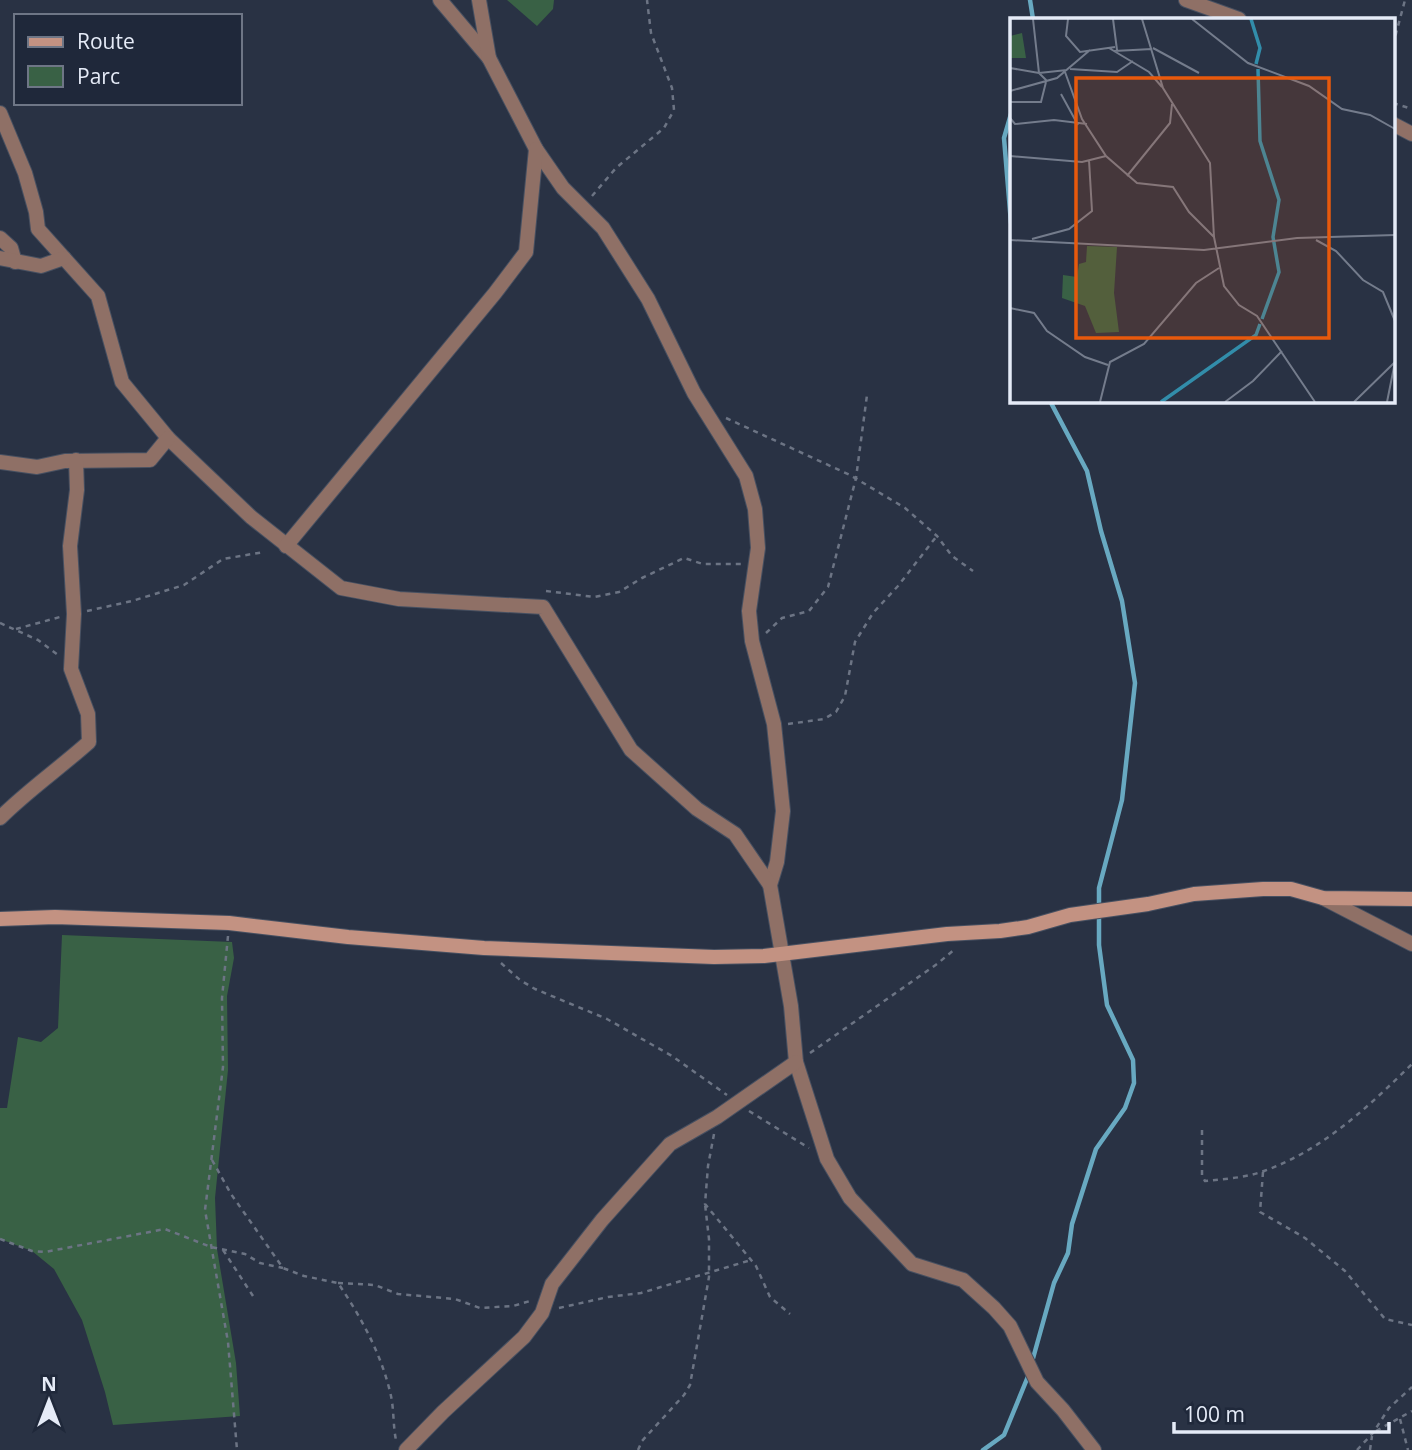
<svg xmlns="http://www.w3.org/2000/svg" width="1412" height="1450" viewBox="0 0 1412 1450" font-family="'Open Sans',sans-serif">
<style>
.green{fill:#396145}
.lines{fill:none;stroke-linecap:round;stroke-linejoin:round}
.stream{stroke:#68a9c1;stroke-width:4.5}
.street-casing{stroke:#475061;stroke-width:16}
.secondary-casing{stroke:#475061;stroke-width:16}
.path{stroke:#6c7484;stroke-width:2.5;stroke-dasharray:5 5;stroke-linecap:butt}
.street{stroke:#8f7066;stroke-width:14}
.secondary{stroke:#c39282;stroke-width:14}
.inset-river{fill:none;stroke:#328daa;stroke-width:3.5}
.inset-road{fill:none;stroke:#747c8c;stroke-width:2}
.view{fill:#e8590c;fill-opacity:0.15;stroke:#e8590c;stroke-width:3.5}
.inset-edge{fill:none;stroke:#e5ebf7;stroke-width:3.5}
</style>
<rect width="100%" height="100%" fill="#293244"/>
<!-- green -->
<g class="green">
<polygon points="507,0 554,0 553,9 537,26"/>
<polygon points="62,935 232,942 234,958 227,996 228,1070 215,1198 217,1249 236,1363 240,1416 113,1425 105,1392 82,1320 54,1269 32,1251 0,1239 0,1108 7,1108 18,1037 41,1042 58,1028"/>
</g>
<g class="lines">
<!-- stream -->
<g class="stream">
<polyline points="1030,0 1033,19"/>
<polyline points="1011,114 1004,138 1011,223"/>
<polyline points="1050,401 1087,471 1101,531 1122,601 1135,683 1122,800 1099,888 1099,907"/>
<polyline points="1032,1362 1054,1283 1068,1253 1072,1224 1096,1149 1125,1108 1134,1083 1133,1060 1107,1005 1099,945 1099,915"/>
<polyline points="983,1450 1004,1435 1029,1374"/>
</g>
<!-- street casing -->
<g class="street-casing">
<g id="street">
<polyline points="440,0 489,58"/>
<polyline points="479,0 489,58 536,149 563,188 603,228 648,299 694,393 746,476 755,509 758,548 749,611 752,641 774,724 783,811 777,862 770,885 791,1006 796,1062 827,1159 850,1198 912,1264 963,1280 994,1308 1010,1326 1037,1382 1063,1410 1094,1450"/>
<polyline points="1186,0 1239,19"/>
<polyline points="0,113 25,173 36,212 38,229 98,296 122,382 168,438 251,517 341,588 399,599 543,607 631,750 697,809 735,834 770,885"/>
<polyline points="1393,124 1412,134"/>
<polyline points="0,238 11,248 15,262"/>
<polyline points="0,258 41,266 64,258"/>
<polyline points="0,462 37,467 65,461 150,460 168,438"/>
<polyline points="286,546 495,293 526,252 536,149"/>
<path d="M0,818C28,790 60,768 89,742L88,714L71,669L74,614L70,546L77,490L76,460"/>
<polyline points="1323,898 1412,944"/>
<polyline points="406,1450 443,1412 524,1337 542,1313 552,1284 602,1220 670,1144 717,1117 796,1062"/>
</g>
</g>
<!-- secondary casing -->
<g class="secondary-casing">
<polyline id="secondary" points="0,919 55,917 229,923 348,937 484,948 714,957 764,956 947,934 1000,931 1028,927 1070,915 1148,904 1194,894 1263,889 1291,889 1323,898 1412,899"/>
</g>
<!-- path -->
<g class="path">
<polyline points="1393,45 1405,0"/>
<polyline points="1393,103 1412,109"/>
<polyline points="592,196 616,168 664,128 674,110 672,88 651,33 647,0"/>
<polyline points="726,418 850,475 905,508 937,536 952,556 973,571"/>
<polyline points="546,591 594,597 619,592 642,578 684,558 703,564 742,564"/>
<polyline points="87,611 132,601 184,585 223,559 264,552"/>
<polyline points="0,623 38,640 58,655"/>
<polyline points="16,629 60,617"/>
<polyline points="766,633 782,618 809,611 828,587 856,478 867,395"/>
<polyline points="788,724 824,719 836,712 845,696 855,642 873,613 898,586 936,537"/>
<polyline points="228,936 222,998 223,1067 205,1210 228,1342 237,1450"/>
<polyline points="501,963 520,980 535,989 607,1019 672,1056 727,1095"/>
<polyline points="810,1053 937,964 955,949"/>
<polyline points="749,1111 809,1148"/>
<path d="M1202,1130V1176L1205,1181C1224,1179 1245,1178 1264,1171C1323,1150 1368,1107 1412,1064"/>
<polyline points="714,1134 708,1166 705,1204 756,1266 770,1297 790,1314"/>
<path d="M212,1160L231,1194L283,1268L304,1276L338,1283C361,1317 382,1355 391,1396C394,1410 393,1426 396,1440"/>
<polyline points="1263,1172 1260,1212 1305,1238 1345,1271 1385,1319 1412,1325"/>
<polyline points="0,1239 32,1251 45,1252 165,1229 211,1247 245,1254 260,1263 283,1268"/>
<polyline points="223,1250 253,1296"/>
<polyline points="338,1283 375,1285 398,1294 455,1299 480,1308 513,1306 530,1301"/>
<polyline points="559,1308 608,1297 641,1293 751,1260"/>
<polyline points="1400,1419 1408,1450"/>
<polyline points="1376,1431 1412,1411"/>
<polyline points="638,1450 642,1441 684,1395 690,1385 709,1277 709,1239 705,1204"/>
<polyline points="1357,1450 1373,1433 1389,1408 1412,1387"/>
<polyline points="1370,1450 1372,1436"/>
</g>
<!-- street -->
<use href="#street" class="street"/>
<!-- secondary -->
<use href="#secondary" class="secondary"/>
</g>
<!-- overview -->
<g transform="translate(1010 18)">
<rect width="385" height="385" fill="#293244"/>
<path d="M12,15L16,40H0V18ZM77,228L107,229L104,275L109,314L86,315L75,288L52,280L53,257L67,259L69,246L76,244Z" fill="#396145"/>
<path class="inset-river" d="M241,1L250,30L246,46M248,51L250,123L269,182L263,219L269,254L252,301M151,384L246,317L250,306"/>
<path class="inset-road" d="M23,1L29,55L37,63M58,1L56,18L70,34L105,29M103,1L107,32M132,1L153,70L200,145L204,219L214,268L229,287L247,298L305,384M182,1L238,45L299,68L332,91L360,97L385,111M99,30L139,54L152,69M143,30L189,55M104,33L142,31M0,50L29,55L57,52M60,51L107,54L123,43M55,54L72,101L96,138L127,165L163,169L179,194L204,219M0,73L47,60L80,32M51,76L68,107M0,84H31L36,64M0,100L5,106L44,102L77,106M0,138L72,144L96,138M117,158L160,105L162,86M22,221L59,211L82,193L79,142M0,222L194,232L287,220L385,217M306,222L326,233L353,262L373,274L385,303M0,290L24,295L37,313L75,339L98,347M90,384L100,344L134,326L186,265L209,250M215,384L243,363L272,333M344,384L385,344M377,384L385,344"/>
<path class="view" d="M66,60H319V320H66Z"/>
<rect width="385" height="385" class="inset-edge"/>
</g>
<!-- legend -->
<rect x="14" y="14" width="228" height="91" fill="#1f283a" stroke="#6e7686" stroke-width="2"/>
<rect x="28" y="37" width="35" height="10" fill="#c39282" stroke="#6e7686" stroke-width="2"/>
<text x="77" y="49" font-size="21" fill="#e5ebf7">Route</text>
<rect x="28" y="66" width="35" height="21" fill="#396145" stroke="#6e7686" stroke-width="2"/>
<text x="77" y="84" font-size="21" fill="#e5ebf7">Parc</text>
<!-- north arrow -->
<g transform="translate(49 1401)" stroke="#1f283a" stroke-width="5" paint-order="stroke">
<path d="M0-5L12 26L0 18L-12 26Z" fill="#e5ebf7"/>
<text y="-10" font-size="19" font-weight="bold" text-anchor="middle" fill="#e5ebf7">N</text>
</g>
<!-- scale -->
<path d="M1174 1422v10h215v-10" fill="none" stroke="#e5ebf7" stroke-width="3.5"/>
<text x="1184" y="1422" font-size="21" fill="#e5ebf7" stroke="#1f283a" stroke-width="5" paint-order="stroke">100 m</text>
</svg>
